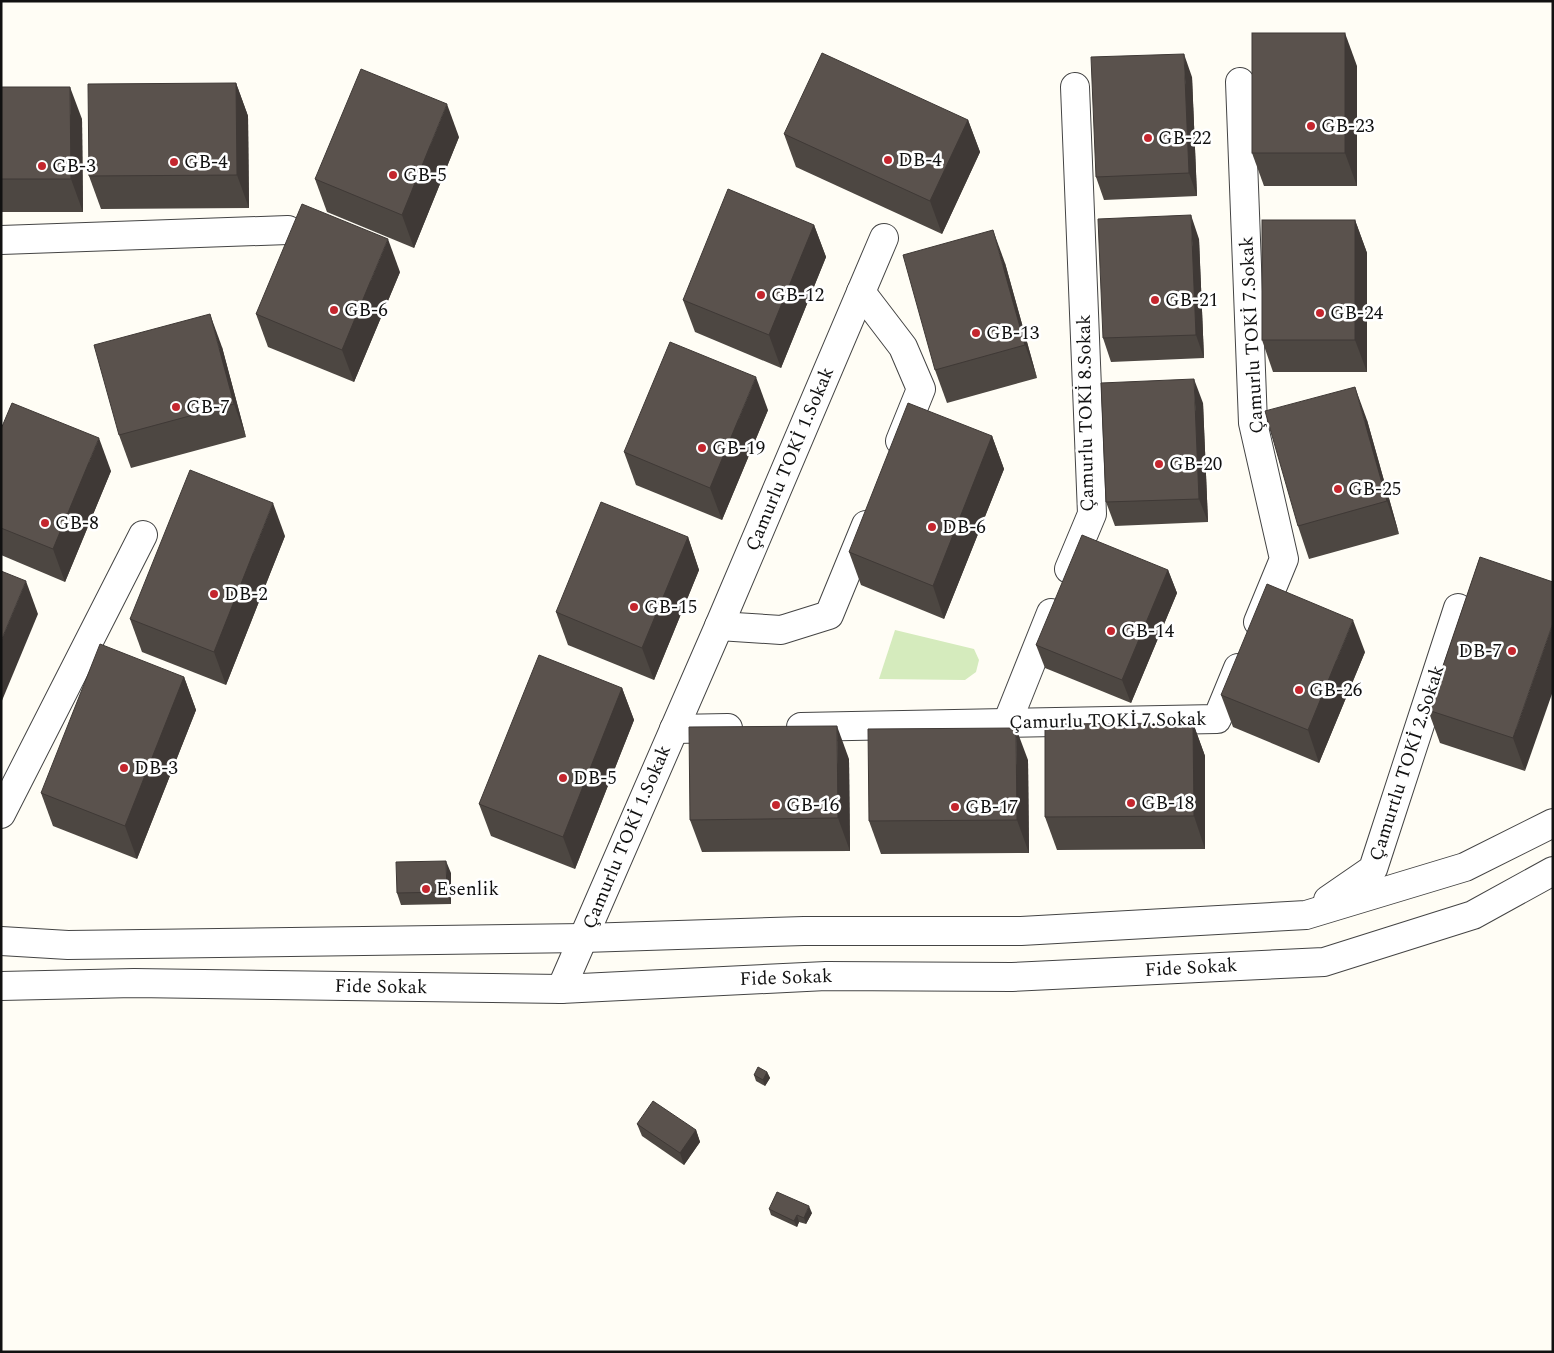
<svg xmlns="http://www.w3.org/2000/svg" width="1554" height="1353" viewBox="0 0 1554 1353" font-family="Spectral,serif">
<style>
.green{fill:#d5ebbd}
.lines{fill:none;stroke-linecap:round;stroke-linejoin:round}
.minor-casing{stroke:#444;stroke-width:30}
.minor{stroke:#fff;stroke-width:28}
.wall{fill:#4d4742}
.shaded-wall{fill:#3f3936}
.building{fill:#5a524d;stroke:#3f3936}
.poi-dot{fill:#c4262e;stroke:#fff;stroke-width:2}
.labels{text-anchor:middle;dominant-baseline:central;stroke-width:5;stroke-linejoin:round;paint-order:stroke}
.poi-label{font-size:19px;fill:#111;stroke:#fff;text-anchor:start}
.street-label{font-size:19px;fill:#111;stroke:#fff}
</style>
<rect width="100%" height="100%" fill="#fffdf5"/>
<!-- green -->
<polygon class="green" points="895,630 974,649 979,660 976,672 965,680 879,679"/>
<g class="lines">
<!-- minor casing -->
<g class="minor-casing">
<g id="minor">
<polyline points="1240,82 1253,423 1284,559 1258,622"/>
<polyline points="1,240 288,230"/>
<polyline points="861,292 903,347 921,389 900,441"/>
<polyline points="1069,569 1092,514 1075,87"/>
<polyline points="719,626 781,630 829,615 866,525"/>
<polyline points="1007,723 1051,613"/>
<polyline points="801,727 1217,719 1238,668"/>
<polyline points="674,729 728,728"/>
<polyline points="1,814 143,535"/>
<polyline points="1328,900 1373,869 1458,608"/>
<polyline points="1,941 68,945 584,938 804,931 1021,931 1306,915 1465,867 1553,823"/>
<polyline points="1,986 134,983 561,989 826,976 1012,977 1324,962 1473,915 1553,871"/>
<polyline points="561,989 719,626 884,238"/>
</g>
</g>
<!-- minor -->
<use href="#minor" class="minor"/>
</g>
<!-- wall -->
<g class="wall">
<polygon points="1357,66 1357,186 1264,186 1252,153"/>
<polygon points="1192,77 1197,196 1104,200 1096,177"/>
<polygon points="236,83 248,116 249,208 101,209 89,176"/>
<polygon points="1,87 82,119 83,212 1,212"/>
<polygon points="968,120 980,152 942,234 796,167 784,134"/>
<polygon points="459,137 414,248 327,212 315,179"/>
<polygon points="1355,220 1367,253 1367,372 1273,372 1262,340"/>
<polygon points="814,225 826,257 781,368 695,332 683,300"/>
<polygon points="1199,239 1204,358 1111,362 1103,338"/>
<polygon points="1005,263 1037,378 947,403 935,370"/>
<polygon points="400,272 354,382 268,347 256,314"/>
<polygon points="222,347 246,437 131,468 119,435"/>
<polygon points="1203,403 1208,522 1115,526 1106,502"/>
<polygon points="768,410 722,520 636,485 624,452"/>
<polygon points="1367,420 1399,534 1309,559 1298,526"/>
<polygon points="1,429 111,471 65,582 1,555"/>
<polygon points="992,436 1004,469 944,619 861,585 849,552"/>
<polygon points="285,536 226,685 142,652 130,619"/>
<polygon points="688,537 699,570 654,680 568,645 556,612"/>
<polygon points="1480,557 1525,771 1440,743 1428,710"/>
<polygon points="1168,570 1177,593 1131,703 1045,668 1036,645"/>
<polygon points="1365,652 1319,763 1233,727 1221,695"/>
<polygon points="184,677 196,710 137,859 53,826 41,793"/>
<polygon points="622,688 634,720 575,869 491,836 479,804"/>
<polygon points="1193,723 1205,756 1205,849 1057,850 1045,817"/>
<polygon points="849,759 850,851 702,852 690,820"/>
<polygon points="1028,760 1029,853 881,854 869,821"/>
<polygon points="451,873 451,904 401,905 397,893"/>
<polygon points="767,1072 770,1078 765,1086 756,1081 754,1075"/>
<polygon points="637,1124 696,1130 700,1142 684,1165 642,1136"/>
<polygon points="769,1209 812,1213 806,1224 799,1222 797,1227 771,1215"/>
</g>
<!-- shaded-wall -->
<g class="shaded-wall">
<polygon points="1345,33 1357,66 1357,186 1345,153"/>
<polygon points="1184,54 1192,77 1197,196 1189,173"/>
<polygon points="236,83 248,116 249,208 237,175"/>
<polygon points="70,87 82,119 83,212 71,179"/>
<polygon points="447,104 459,137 414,248 402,215"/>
<polygon points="968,120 980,152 942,234 930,201"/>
<polygon points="1191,215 1199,239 1204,358 1196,335"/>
<polygon points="1355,220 1367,253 1367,372 1355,340"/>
<polygon points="814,225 826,257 781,368 769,335"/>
<polygon points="993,230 1005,263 1037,378 1025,345"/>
<polygon points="388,239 400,272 354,382 342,350"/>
<polygon points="210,314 222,347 246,437 234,404"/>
<polygon points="756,377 768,410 722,520 710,488"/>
<polygon points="1194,379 1203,403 1208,522 1199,499"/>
<polygon points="1355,387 1367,420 1399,534 1387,501"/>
<polygon points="992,436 1004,469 944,619 933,586"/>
<polygon points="99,438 111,471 65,582 53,549"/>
<polygon points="273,503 285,536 226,685 214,652"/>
<polygon points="688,537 699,570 654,680 642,648"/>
<polygon points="1168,570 1177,593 1131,703 1122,680"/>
<polygon points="26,581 38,614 1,703 1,641"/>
<polygon points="1353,620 1365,652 1319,763 1308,730"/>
<polygon points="1553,623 1553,691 1525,771 1513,738"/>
<polygon points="184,677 196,710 137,859 125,826"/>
<polygon points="622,688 634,720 575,869 563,837"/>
<polygon points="1193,723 1205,756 1205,849 1194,816"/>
<polygon points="837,726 849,759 850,851 838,818"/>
<polygon points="1016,728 1028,760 1029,853 1017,820"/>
<polygon points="446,861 451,873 451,904 447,892"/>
<polygon points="767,1072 770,1078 765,1086 763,1080"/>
<polygon points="696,1130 700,1142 684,1165 680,1153"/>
<polygon points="809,1206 812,1213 806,1224 804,1218"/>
<polygon points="797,1215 799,1222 797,1227 794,1221"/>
</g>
<!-- building -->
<g class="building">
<rect x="1252" y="33" width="93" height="120"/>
<polygon points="822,53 968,120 930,201 784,134"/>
<polygon points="1184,54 1189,173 1096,177 1091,57"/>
<polygon points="361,69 447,104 402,215 315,179"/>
<polygon points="236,83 237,175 89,176 88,84"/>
<polygon points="1,87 70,87 71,179 1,179"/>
<polygon points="728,189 814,225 769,335 683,300"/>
<polygon points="302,204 388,239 342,350 256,314"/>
<polygon points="1191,215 1196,335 1103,338 1098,219"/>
<rect x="1262" y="220" width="93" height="120"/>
<polygon points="993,230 1025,345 935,370 903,255"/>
<polygon points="210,314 234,404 119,435 94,345"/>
<polygon points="670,342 756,377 710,488 624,452"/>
<polygon points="1194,379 1199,499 1106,502 1101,383"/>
<polygon points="1355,387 1387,501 1298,526 1265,411"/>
<polygon points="12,403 99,438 53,549 1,528 1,429"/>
<polygon points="908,403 992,436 933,586 849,552"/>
<polygon points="190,470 273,503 214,652 130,619"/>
<polygon points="601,502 688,537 642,648 556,612"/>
<polygon points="1082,535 1168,570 1122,680 1036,645"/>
<polygon points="1480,557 1553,582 1553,623 1513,738 1428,710"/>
<polygon points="1,571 26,581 1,641"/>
<polygon points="1267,584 1353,620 1308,730 1221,695"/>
<polygon points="100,644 184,677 125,826 41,793"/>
<polygon points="539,655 622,688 563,837 479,804"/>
<polygon points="1193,723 1194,816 1045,817 1045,724"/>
<polygon points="837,726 838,818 690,820 689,727"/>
<polygon points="1016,728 1017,820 869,821 868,729"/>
<polygon points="446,861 447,892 397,893 396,862"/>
<polygon points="758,1067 767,1072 763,1080 754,1075"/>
<polygon points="653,1101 696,1130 680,1153 637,1124"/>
<polygon points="777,1192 809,1206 804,1218 797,1215 794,1221 769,1209"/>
</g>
<!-- markers -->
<g class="poi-dot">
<circle cx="1311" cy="126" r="5"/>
<circle cx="1148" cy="138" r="5"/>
<circle cx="888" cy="160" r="5"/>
<circle cx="174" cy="162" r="5"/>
<circle cx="42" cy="166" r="5"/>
<circle cx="393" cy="175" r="5"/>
<circle cx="761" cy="295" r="5"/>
<circle cx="1155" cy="300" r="5"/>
<circle cx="334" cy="310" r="5"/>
<circle cx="1320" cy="313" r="5"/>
<circle cx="976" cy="333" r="5"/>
<circle cx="176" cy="407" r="5"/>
<circle cx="702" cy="448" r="5"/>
<circle cx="1159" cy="464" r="5"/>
<circle cx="1338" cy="489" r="5"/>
<circle cx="45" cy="523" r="5"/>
<circle cx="932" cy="527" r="5"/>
<circle cx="214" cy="594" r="5"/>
<circle cx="634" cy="607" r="5"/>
<circle cx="1111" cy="631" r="5"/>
<circle cx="1512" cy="651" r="5"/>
<circle cx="1299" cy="690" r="5"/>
<circle cx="124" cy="768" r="5"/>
<circle cx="563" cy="778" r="5"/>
<circle cx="1131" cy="803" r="5"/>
<circle cx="776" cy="805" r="5"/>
<circle cx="955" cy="807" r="5"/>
<circle cx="426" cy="889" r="5"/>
</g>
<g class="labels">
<!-- poi labels -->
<g class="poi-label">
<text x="1321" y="126">GB-23</text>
<text x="1158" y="138">GB-22</text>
<text x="898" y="160">DB-4</text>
<text x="184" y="162">GB-4</text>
<text x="52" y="166">GB-3</text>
<text x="403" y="175">GB-5</text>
<text x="771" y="295">GB-12</text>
<text x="1165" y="300">GB-21</text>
<text x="344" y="310">GB-6</text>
<text x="1330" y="313">GB-24</text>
<text x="986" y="333">GB-13</text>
<text x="186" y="407">GB-7</text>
<text x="712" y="448">GB-19</text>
<text x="1169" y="464">GB-20</text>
<text x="1348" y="489">GB-25</text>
<text x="55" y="523">GB-8</text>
<text x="942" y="527">DB-6</text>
<text x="224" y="594">DB-2</text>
<text x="644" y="607">GB-15</text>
<text x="1121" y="631">GB-14</text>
<text x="1502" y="651" text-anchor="end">DB-7</text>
<text x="1309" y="690">GB-26</text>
<text x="134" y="768">DB-3</text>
<text x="573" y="778">DB-5</text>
<text x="1141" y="803">GB-18</text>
<text x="786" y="805">GB-16</text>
<text x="965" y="807">GB-17</text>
<text x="436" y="889">Esenlik</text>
</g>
<!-- street labels -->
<g class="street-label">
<text transform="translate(1252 335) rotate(-93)">Çamurlu TOKİ 7.Sokak</text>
<text transform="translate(1086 413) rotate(-91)">Çamurlu TOKİ 8.Sokak</text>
<text transform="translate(790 459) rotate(-67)">Çamurlu TOKİ 1.Sokak</text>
<text transform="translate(1108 721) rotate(-1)">Çamurlu TOKİ 7.Sokak</text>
<text transform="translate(1407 763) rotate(-72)">Çamurtlu TOKİ 2.Sokak</text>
<text transform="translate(627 837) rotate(-67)">Çamurlu TOKİ 1.Sokak</text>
<text transform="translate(1191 968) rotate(-3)">Fide Sokak</text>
<text transform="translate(786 978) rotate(-2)">Fide Sokak</text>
<text transform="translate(381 987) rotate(1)">Fide Sokak</text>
</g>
</g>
<!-- border -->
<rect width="1554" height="1353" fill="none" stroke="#111111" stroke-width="5"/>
</svg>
